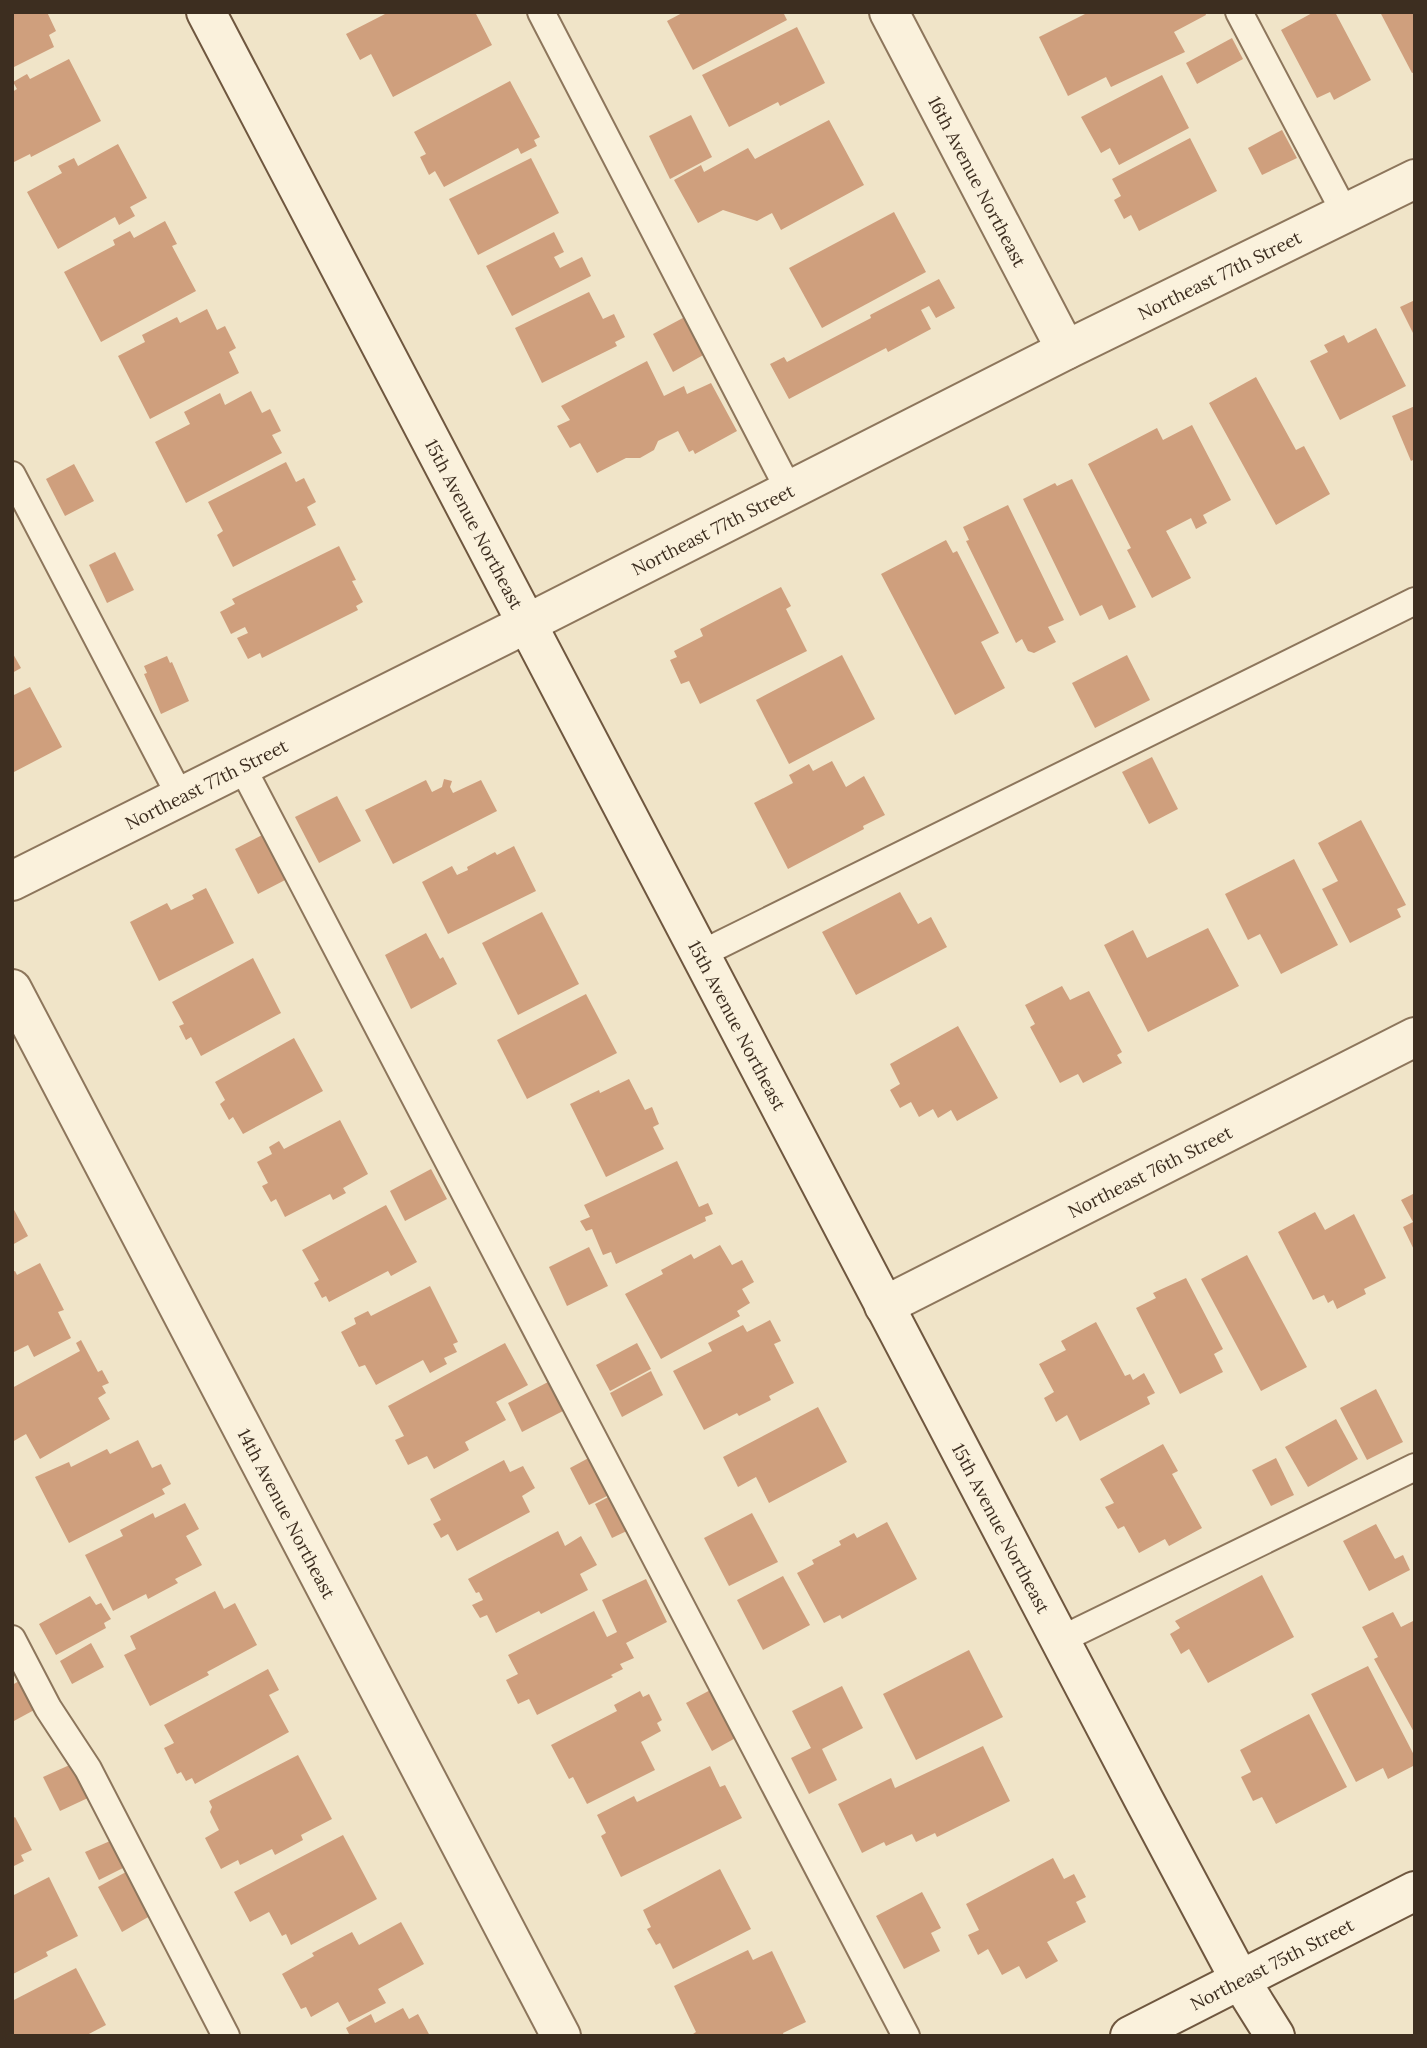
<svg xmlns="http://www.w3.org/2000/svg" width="1427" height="2048" viewBox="0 0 1427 2048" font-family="Lora,serif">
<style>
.building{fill:#cf9f7d}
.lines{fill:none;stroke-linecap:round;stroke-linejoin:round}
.lane-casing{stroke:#8d765c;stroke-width:30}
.street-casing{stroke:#8d765c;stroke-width:42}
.secondary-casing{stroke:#6f573f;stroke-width:42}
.lane{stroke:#faf1dc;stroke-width:26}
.street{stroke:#faf1dc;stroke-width:38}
.secondary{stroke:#faf1dc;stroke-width:38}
.labels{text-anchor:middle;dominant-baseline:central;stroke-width:7;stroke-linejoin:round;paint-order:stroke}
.street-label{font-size:18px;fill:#3d2e20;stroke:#f7eed8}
</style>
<rect width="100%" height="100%" fill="#f0e4c8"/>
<!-- building -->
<g class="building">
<polygon points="12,12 47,12 56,31 49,35 54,47 12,68"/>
<polygon points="384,12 475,12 492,45 393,97 371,54 360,60 346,34 385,14"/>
<polygon points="684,12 783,12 787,20 693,70 667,21"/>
<polygon points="1089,12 1205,12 1206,15 1174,32 1185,52 1111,87 1106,77 1068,96 1039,37"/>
<polygon points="1314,12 1335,12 1371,80 1334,100 1330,92 1317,98 1281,30"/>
<polygon points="1380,12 1415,12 1415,72 1412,73"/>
<polygon points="797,27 825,83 780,106 778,102 729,127 702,75"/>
<polygon points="1232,38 1243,59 1197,84 1186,63"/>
<polygon points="69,59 101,121 31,157 30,154 12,163 12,92 17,89 13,82 27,74 30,79"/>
<polygon points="1162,75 1189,128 1119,165 1110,148 1101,153 1081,117"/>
<polygon points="510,81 540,137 534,140 537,146 521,154 518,148 444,187 435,171 429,175 420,157 426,154 414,132"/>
<polygon points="691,115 712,157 670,179 649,136"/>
<polygon points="829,120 864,185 781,230 772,213 757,221 723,210 698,223 674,180 701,165 704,172 748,148 755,159"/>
<polygon points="1282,130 1297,158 1262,175 1248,148"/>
<polygon points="1190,138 1217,191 1139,231 1131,215 1124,219 1114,200 1121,196 1112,179"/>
<polygon points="118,144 147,198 130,207 135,216 119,225 115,217 58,249 27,192 62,173 58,166 74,158 78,166"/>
<polygon points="531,158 559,213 478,255 449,199"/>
<polygon points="894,212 926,272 822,328 789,268"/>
<polygon points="165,221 177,244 172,246 196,291 101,342 64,272 115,245 113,240 130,231 134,238"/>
<polygon points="554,232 564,252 554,257 560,268 582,257 591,276 512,316 486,266"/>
<polygon points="939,279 955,308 936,318 929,306 921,310 931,329 888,352 886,348 789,399 770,364 784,357 787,362 871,318 870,315"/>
<polygon points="589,292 603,319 614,314 625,337 615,342 617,346 542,383 515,328"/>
<polygon points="1415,300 1415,337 1400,307"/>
<polygon points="207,309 217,330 225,326 236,348 229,352 239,373 150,419 118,356 145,342 142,335 177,317 180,323"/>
<polygon points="694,312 714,349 673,372 653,334"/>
<polygon points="1376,328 1406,386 1340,420 1310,361 1328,352 1324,345 1344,335 1348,343"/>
<polygon points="647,361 664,396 684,386 687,394 711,383 737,431 695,454 693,450 689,452 678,431 658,441 654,450 640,458 626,458 597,473 580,443 570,448 557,426 570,420 561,406"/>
<polygon points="1256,377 1296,450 1304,446 1330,494 1276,525 1209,403"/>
<polygon points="251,391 262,413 270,409 281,431 272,435 282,453 186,503 155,442 190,424 184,412 220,393 225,405"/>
<polygon points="1415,406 1415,459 1411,461 1392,416"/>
<polygon points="1192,425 1231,500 1203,515 1207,523 1196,529 1191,518 1166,531 1191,578 1152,598 1127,550 1131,548 1088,464 1157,428 1163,440"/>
<polygon points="286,462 296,482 304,478 316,502 307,507 316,525 233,567 217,535 223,531 208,502"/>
<polygon points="74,464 94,501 65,516 46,479"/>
<polygon points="1072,479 1136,607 1109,620 1102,605 1080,616 1023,499 1055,483 1057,486"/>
<polygon points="1008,505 1064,620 1048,627 1056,642 1034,653 1028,651 1022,639 1016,643 966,541 969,540 963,527"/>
<polygon points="946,540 953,553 957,551 999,633 981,642 1005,688 955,715 881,574"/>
<polygon points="339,546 356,580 352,581 363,602 356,606 358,610 262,658 260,653 248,659 237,638 248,633 245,627 231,634 220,612 235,604 232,599"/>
<polygon points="115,552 134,590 107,603 89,565"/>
<polygon points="781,587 791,606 786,609 807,651 700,704 689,681 681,684 670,660 677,657 674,651 703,636 700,629"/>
<polygon points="12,652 21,668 12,673"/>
<polygon points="842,655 875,719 789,764 756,700"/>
<polygon points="1127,655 1150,700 1095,728 1072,683"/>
<polygon points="167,656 170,663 172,662 189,701 161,714 144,674 147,673 144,666"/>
<polygon points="30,687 62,747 12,773 12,696"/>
<polygon points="1152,757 1178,809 1149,824 1122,772"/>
<polygon points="832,761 846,787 864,776 885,815 863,826 864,829 788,869 754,803 793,783 789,775 809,764 813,771"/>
<polygon points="444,779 452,781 450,787 453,793 481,780 497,811 393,864 365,810 426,780 432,792 442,787"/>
<polygon points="337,796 361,841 319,863 295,817"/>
<polygon points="1361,820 1406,905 1397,909 1401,917 1350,943 1322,889 1338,881 1318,843"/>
<polygon points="266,833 289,878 258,894 235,849"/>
<polygon points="514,846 536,891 448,934 422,882 452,866 457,875 468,870 467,867 495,852 497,855"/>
<polygon points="1294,859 1338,945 1281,974 1260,934 1248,940 1225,894"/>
<polygon points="206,888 234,943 159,981 130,922 167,903 171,910 194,899 192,895"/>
<polygon points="900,892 918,924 931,917 947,947 856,995 822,932"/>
<polygon points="542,912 579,984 518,1015 482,943"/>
<polygon points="1208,928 1239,986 1148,1032 1104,945 1133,930 1147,958"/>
<polygon points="426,933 440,959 443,957 457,984 411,1009 385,955"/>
<polygon points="253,958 281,1013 201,1056 191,1037 186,1040 179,1026 184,1024 172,1002"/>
<polygon points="1062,986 1070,1000 1089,991 1122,1052 1117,1055 1122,1063 1083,1083 1078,1074 1060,1083 1030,1027 1035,1024 1025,1005"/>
<polygon points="586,994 617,1053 527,1099 497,1040"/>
<polygon points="958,1026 998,1098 957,1121 951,1110 938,1118 933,1109 919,1117 911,1102 900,1108 890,1090 900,1084 890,1064"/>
<polygon points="294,1038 323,1091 243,1134 233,1117 229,1120 220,1104 225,1100 215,1082"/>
<polygon points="629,1079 645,1110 652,1107 659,1124 653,1127 664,1149 606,1177 570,1104 599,1090 600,1093"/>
<polygon points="340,1120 368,1174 343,1188 346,1193 333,1200 330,1194 285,1217 276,1199 271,1202 262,1186 268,1183 257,1162 272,1154 269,1147 279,1141 284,1149"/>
<polygon points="677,1161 699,1207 708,1203 713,1214 705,1217 706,1221 616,1264 611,1252 603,1255 592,1229 586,1231 580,1221 590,1217 584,1205"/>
<polygon points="431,1169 447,1199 405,1221 390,1191"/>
<polygon points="1415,1193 1415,1252 1403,1227 1413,1222 1401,1200"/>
<polygon points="386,1205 417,1262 391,1276 388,1271 329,1302 326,1296 322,1298 314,1283 319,1280 302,1250"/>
<polygon points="12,1206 28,1236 12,1245"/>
<polygon points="1315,1212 1325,1230 1354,1214 1386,1278 1364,1289 1366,1294 1337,1309 1333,1300 1328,1303 1324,1295 1313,1300 1278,1232"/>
<polygon points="720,1245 732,1265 742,1260 754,1282 742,1289 750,1303 737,1311 740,1316 661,1359 625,1294 663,1274 661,1270 691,1254 694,1259"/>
<polygon points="589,1247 608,1286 567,1306 549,1267"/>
<polygon points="1247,1255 1307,1367 1261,1391 1201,1279"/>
<polygon points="40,1263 64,1310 58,1312 71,1338 34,1357 28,1345 12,1353 12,1272 15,1271 17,1275"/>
<polygon points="1186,1278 1223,1349 1214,1354 1223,1372 1180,1394 1136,1308 1156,1298 1153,1293"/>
<polygon points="430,1286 458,1342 453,1344 457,1352 444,1358 447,1364 430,1373 423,1360 376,1385 365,1365 359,1367 341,1332 356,1324 354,1318 368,1311 371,1316"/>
<polygon points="770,1320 781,1341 774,1344 794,1383 769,1396 771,1400 739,1416 737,1413 704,1430 673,1371 712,1351 708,1343 743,1325 747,1332"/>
<polygon points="1096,1322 1125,1376 1130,1374 1133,1380 1144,1373 1155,1393 1147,1397 1150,1404 1080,1441 1067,1415 1056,1422 1044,1398 1054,1392 1039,1364 1066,1350 1061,1341"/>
<polygon points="81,1340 98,1372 102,1370 109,1383 102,1386 106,1393 98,1398 110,1419 40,1459 26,1434 12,1442 12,1388 80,1351 76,1343"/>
<polygon points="505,1343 528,1385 496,1402 506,1420 465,1442 469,1450 434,1469 427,1456 408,1465 395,1440 404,1436 388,1406"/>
<polygon points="637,1343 651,1369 610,1391 596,1365"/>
<polygon points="651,1371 663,1395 622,1417 610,1393"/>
<polygon points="548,1382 563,1411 522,1432 508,1403"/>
<polygon points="1376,1389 1403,1442 1367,1460 1340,1408"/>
<polygon points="818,1407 847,1462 769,1503 756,1477 738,1487 723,1457"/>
<polygon points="1336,1419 1358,1459 1308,1487 1285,1447"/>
<polygon points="138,1440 152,1468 161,1464 171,1484 162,1489 165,1494 69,1543 35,1477 69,1462 71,1467 107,1449 110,1454"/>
<polygon points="1163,1444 1178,1471 1172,1474 1202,1528 1169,1546 1165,1539 1139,1553 1124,1526 1118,1529 1105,1507 1114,1503 1100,1479"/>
<polygon points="596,1454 615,1492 589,1505 570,1468"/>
<polygon points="1276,1458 1294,1495 1271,1506 1252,1470"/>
<polygon points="504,1460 510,1472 523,1466 535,1488 522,1496 530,1512 457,1551 448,1534 441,1538 433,1524 441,1520 430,1499"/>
<polygon points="616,1493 633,1528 612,1538 595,1504"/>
<polygon points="185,1503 199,1529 186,1536 202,1565 175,1579 178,1583 148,1599 146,1594 113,1611 85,1555 123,1536 120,1530 153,1513 155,1518"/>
<polygon points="752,1513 778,1562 729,1586 704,1538"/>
<polygon points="887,1522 917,1579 842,1619 840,1615 824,1623 797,1573 814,1564 812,1560 841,1545 839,1541 854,1533 857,1538"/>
<polygon points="1376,1524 1395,1559 1403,1555 1410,1570 1369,1591 1343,1541"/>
<polygon points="558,1531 565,1546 581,1536 597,1565 580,1574 588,1590 541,1614 539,1611 496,1633 487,1615 480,1618 472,1605 483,1600 479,1592 476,1593 468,1579"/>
<polygon points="1262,1575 1294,1637 1208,1683 1189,1649 1181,1654 1170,1634 1180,1628 1175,1621"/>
<polygon points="783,1576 810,1625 763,1650 737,1600"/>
<polygon points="646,1579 667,1622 626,1643 634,1658 620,1664 623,1669 611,1675 613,1677 537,1715 529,1699 518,1704 506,1680 518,1674 508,1655 594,1611 607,1637 617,1632 602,1600"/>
<polygon points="215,1591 224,1609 235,1603 257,1645 207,1672 209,1675 150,1706 124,1655 136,1649 130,1636"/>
<polygon points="90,1596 96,1605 101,1603 111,1619 104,1623 106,1628 56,1655 39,1624"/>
<polygon points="1393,1612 1401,1627 1415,1620 1415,1734 1374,1659 1378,1657 1362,1627"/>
<polygon points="91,1643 104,1667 72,1684 60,1661"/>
<polygon points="969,1650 1003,1717 916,1760 883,1694"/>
<polygon points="1368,1666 1415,1757 1415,1765 1388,1779 1383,1768 1356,1782 1311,1694"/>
<polygon points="268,1669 279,1690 269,1695 289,1732 195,1784 192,1778 186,1781 181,1772 177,1774 164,1748 174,1743 164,1725"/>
<polygon points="21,1680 36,1709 12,1722 12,1685"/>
<polygon points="842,1686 863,1728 822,1749 837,1780 809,1794 791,1758 811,1748 792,1711"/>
<polygon points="716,1687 741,1735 712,1751 686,1703"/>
<polygon points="640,1691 643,1697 649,1694 662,1720 657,1723 661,1731 641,1742 655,1770 587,1804 573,1777 569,1779 551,1745 617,1711 614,1705"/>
<polygon points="1309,1714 1347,1787 1276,1824 1262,1797 1253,1801 1241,1777 1251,1772 1240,1750"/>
<polygon points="983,1746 1010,1801 937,1837 935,1833 916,1842 912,1834 886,1846 884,1842 862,1853 838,1804 891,1778 895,1788"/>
<polygon points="298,1755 332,1819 301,1835 303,1840 275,1855 272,1849 240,1865 238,1860 221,1869 205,1838 219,1830 210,1812 212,1807 209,1801"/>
<polygon points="74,1763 90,1797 60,1811 43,1777"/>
<polygon points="710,1766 720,1787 725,1785 742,1818 621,1877 601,1836 606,1833 597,1815 634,1796 637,1802"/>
<polygon points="15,1817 32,1850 21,1855 24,1861 12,1867 12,1819"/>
<polygon points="343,1835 377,1899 291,1945 286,1934 282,1936 269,1912 250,1922 234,1892"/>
<polygon points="110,1841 123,1868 99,1880 85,1852"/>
<polygon points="1053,1858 1064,1879 1074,1874 1086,1897 1076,1902 1086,1922 1047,1942 1058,1961 1026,1979 1019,1966 1002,1975 988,1949 978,1955 968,1935 979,1930 966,1904"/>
<polygon points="720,1869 751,1929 673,1969 660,1943 656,1945 647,1929 651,1927 643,1910"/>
<polygon points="126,1872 150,1916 122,1932 98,1887"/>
<polygon points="49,1877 78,1936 46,1952 48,1956 13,1974 12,1896"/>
<polygon points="922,1892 941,1928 931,1933 940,1951 904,1969 876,1916"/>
<polygon points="401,1922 424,1964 378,1989 386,2003 349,2022 338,2002 311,2017 306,2007 301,2009 282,1974 314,1956 312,1953 352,1932 359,1945"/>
<polygon points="748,1950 753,1960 772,1951 806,2022 783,2033 784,2036 690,2036 696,2032 674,1986"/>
<polygon points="76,1968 106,2025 85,2036 12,2036 12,2001"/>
<polygon points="403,2008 409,2019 418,2014 430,2036 350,2036 346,2028 371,2014 375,2023"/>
</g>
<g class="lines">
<!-- lane casing -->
<g class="lane-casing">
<g id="lane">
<polyline points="541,12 789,490"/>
<polyline points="1239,12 1345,213"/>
<polyline points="12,475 180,796"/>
<polyline points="241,765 906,2036"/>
<polyline points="699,955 1415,601"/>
<polyline points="12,1639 48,1708 88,1769 226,2036"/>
<polyline points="1060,1640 1415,1467"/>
</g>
</g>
<!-- street casing -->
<g class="street-casing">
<g id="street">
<path id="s1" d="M889,12L1066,350"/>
<path id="s2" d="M12,881L526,624L1066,350L1415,179"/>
<path id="s3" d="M12,989L561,2036"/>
<path id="s4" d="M884,1306L1415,1037"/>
</g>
</g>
<!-- secondary casing -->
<g class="secondary-casing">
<g id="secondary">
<path id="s5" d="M206,12L1144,1800L1240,1980L1275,2036"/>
<path id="s6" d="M1130,2036L1415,1891"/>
</g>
</g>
<!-- lane -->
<use href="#lane" class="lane"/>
<!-- street -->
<use href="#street" class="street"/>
<!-- secondary -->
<use href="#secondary" class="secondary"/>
</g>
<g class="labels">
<!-- street labels -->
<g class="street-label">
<text stroke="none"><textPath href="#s1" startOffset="191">16th Avenue Northeast</textPath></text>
<text stroke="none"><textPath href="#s2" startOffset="1351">Northeast 77th Street</textPath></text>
<text stroke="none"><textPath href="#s5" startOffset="578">15th Avenue Northeast</textPath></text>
<text stroke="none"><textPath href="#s2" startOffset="784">Northeast 77th Street</textPath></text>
<text stroke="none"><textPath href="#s2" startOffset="217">Northeast 77th Street</textPath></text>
<text stroke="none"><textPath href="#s5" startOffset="1144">15th Avenue Northeast</textPath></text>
<text stroke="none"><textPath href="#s4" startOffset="298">Northeast 76th Street</textPath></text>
<text stroke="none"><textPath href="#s3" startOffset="592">14th Avenue Northeast</textPath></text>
<text stroke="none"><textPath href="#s5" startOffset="1712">15th Avenue Northeast</textPath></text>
<text stroke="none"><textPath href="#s6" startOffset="159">Northeast 75th Street</textPath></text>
</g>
</g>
<!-- border -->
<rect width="1427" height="2048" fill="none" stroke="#3d2e20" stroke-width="28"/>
</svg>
